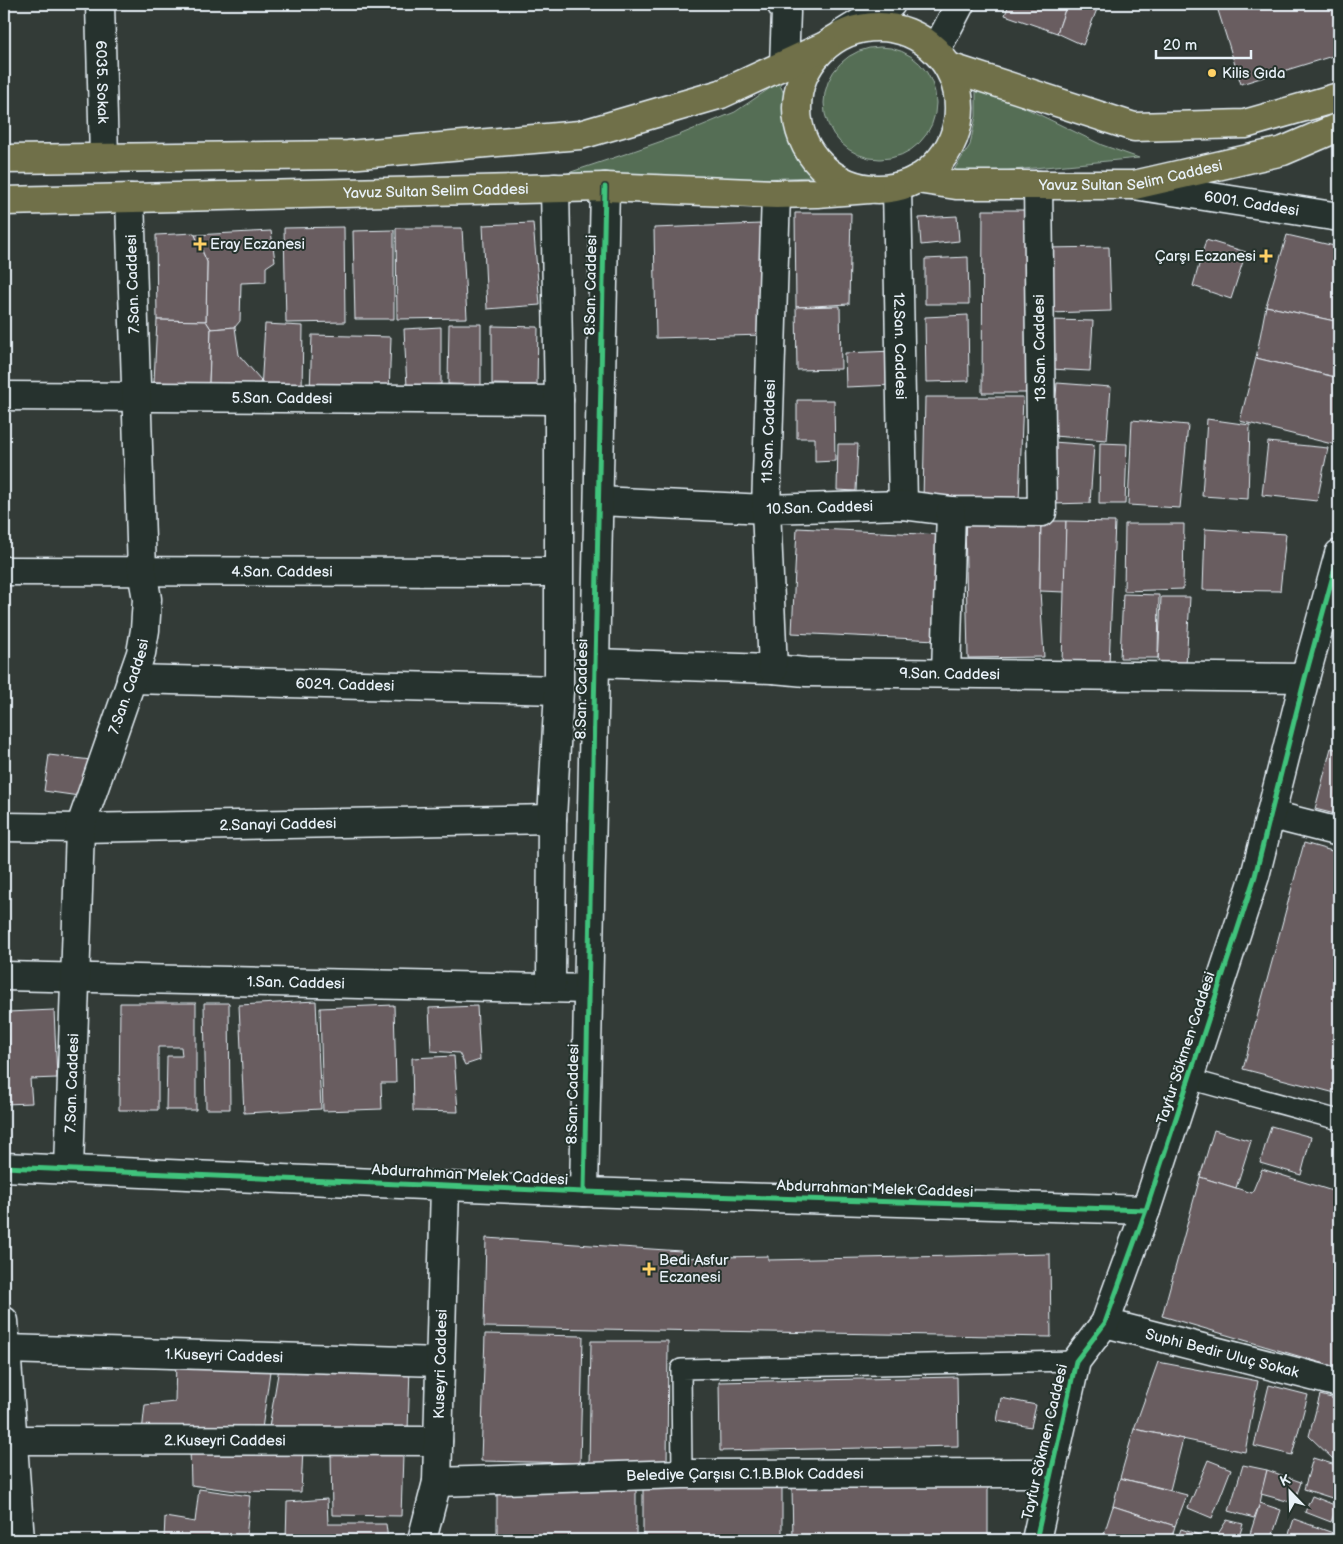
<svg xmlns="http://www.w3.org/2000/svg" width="1343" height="1544" viewBox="0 0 1343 1544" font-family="'Balsamiq Sans',sans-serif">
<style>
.green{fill:#556e54;stroke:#9eb0a6}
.building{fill:#695d60;stroke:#e8f1f8}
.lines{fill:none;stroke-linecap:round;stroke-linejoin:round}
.service-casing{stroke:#e8f1f8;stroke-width:22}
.minor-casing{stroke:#e8f1f8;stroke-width:31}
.tertiary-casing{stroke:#e8f1f8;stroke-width:31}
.primary-casing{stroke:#e8f1f8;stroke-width:31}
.service{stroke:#26332d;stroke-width:19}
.minor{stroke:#26332d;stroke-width:28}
.tertiary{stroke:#26332d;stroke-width:28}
.primary{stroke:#6f704a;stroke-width:28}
.cycleway-casing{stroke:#26332d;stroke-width:8}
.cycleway{stroke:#40c37c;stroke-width:5}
.poi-dot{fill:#ffd166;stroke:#26332d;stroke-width:2}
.labels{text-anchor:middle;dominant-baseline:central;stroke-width:4;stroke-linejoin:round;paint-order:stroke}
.poi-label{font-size:15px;fill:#e8f1f8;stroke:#26332d;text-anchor:start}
.street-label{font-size:15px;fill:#e8f1f8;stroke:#26332d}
</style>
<rect width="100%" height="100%" fill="#333b37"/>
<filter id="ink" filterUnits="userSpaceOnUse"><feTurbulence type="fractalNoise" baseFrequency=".02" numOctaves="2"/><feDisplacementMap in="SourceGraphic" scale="10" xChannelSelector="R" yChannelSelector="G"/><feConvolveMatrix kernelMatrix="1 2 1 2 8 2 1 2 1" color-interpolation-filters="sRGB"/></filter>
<g filter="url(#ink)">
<!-- green -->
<g class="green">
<circle cx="880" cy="103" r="56"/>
<polygon points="779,82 788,104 791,132 800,156 814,177 526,187 625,154 679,135 735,112"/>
<polygon points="976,84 1102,145 1139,158 950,176 970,145 976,116"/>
</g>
<!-- building -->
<g class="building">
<polygon points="1009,4 1067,4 1057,33 1005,15"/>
<polygon points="1067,4 1099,4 1083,45 1057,33"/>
<polygon points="1216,4 1339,4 1339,54 1241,84"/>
<polygon points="983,210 1032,210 1030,393 982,393"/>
<polygon points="795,213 851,213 849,304 796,307"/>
<polygon points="957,216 959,241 921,245 919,218"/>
<polygon points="533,223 540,305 487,309 483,225"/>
<polygon points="761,224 764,335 656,338 654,228"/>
<polygon points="344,227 345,322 286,323 284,228"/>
<polygon points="396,228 462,228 467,318 397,319"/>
<polygon points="394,230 394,319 355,319 353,231"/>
<polygon points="271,231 275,261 266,267 266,282 241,283 240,321 235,327 211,329 206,321 207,262 195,235"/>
<polygon points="194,233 207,262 206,321 157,320 156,235"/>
<polygon points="1287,235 1339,247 1339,322 1266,306"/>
<polygon points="1206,240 1246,252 1231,299 1193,286"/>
<polygon points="1109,247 1111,311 1049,313 1045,248"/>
<polygon points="968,257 969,304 925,304 925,259"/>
<polygon points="840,306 841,369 797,370 796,307"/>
<polygon points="1266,306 1339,322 1339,378 1256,358"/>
<polygon points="968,315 969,381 926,382 925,317"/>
<polygon points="157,320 206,321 211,329 209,384 154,382"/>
<polygon points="1051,320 1093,321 1090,371 1050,369"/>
<polygon points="265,324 303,326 302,391 261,390"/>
<polygon points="449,324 481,324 481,385 448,384"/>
<polygon points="492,326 538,327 537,385 492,384"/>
<polygon points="235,327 239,355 261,380 258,388 209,384 211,329"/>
<polygon points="441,327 441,384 407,387 404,329"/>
<polygon points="312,335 391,337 389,394 310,392"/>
<polygon points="894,351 895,385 846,387 845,353"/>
<polygon points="1256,358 1339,378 1339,434 1336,445 1240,421"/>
<polygon points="1057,383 1111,387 1107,440 1053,436"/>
<polygon points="925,397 1023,397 1019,501 923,502"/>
<polygon points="797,400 834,400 835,461 815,462 815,438 797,438"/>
<polygon points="1207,419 1250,425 1248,499 1202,496"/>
<polygon points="1132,420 1188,425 1180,508 1128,505"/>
<polygon points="1053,442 1094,445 1090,503 1051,504"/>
<polygon points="1268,442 1328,448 1317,501 1262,495"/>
<polygon points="1100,443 1127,444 1125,504 1099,504"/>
<polygon points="838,444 858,444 856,491 837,490"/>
<polygon points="1041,521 1040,591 1044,657 968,658 965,522"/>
<polygon points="1041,521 1066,521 1065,592 1040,591"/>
<polygon points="1066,521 1115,522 1109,665 1062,663"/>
<polygon points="1125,524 1184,524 1183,589 1124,591"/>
<polygon points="797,528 942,535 937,640 792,633"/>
<polygon points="1205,529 1286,534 1280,591 1203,590"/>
<polygon points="1123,594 1159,595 1158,658 1120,658"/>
<polygon points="1161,597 1190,597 1186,665 1158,665"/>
<polygon points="1331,748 1339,750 1339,815 1315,809"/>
<polygon points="49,755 91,760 86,797 44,791"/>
<polygon points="1304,843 1339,853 1339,1094 1243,1069"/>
<polygon points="316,1001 321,1109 244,1113 239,1005"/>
<polygon points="120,1003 196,1003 196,1110 166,1110 167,1056 182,1056 181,1047 158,1047 158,1110 119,1110"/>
<polygon points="204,1003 229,1003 230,1109 206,1109"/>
<polygon points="394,1005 396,1083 381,1083 382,1109 323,1111 320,1008"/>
<polygon points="477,1006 480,1060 465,1065 459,1053 431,1051 429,1008"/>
<polygon points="54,1010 57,1078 30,1079 32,1103 4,1104 4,1061 10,1061 8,1012"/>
<polygon points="454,1056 458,1112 413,1111 412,1058"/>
<polygon points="1271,1126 1311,1137 1301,1175 1260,1163"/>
<polygon points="1214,1130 1251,1141 1236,1188 1200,1177"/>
<polygon points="1262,1169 1339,1193 1339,1368 1162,1316 1200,1177 1252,1193"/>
<polygon points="486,1238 681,1251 681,1258 768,1256 768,1260 1050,1254 1051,1337 484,1327"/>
<polygon points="485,1334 583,1336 580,1463 481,1461"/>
<polygon points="591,1341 668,1341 667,1468 589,1467"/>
<polygon points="176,1360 271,1364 261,1436 142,1432 145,1405 175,1402"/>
<polygon points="280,1362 410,1367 408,1431 268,1433"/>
<polygon points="1158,1362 1258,1381 1245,1452 1134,1429"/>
<polygon points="957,1377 958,1446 720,1451 719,1382"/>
<polygon points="1269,1385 1308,1395 1292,1455 1254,1446"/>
<polygon points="1320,1395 1339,1400 1339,1432 1333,1459 1309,1436"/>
<polygon points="1001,1398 1036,1405 1031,1427 997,1421"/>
<polygon points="1134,1429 1183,1439 1170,1490 1120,1478"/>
<polygon points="1339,1432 1339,1451 1334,1450"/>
<polygon points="190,1447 303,1448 301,1492 236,1491 191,1485"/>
<polygon points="331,1450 403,1455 401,1516 332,1515"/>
<polygon points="1313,1458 1339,1466 1339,1476 1332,1498 1304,1489"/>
<polygon points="1208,1460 1231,1469 1212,1518 1188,1508"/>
<polygon points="1243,1465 1267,1470 1260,1503 1254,1518 1229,1511"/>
<polygon points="1267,1470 1301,1482 1294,1503 1261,1494"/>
<polygon points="1120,1478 1187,1495 1175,1526 1113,1506"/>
<polygon points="497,1485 636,1486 636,1540 497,1540"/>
<polygon points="643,1485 782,1487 782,1540 643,1540"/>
<polygon points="988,1485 988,1540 793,1540 792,1488"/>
<polygon points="199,1489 250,1496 246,1540 164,1540 165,1517 195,1522"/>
<polygon points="1312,1496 1337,1506 1331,1522 1305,1512"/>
<polygon points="327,1499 328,1524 386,1524 388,1540 286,1540 287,1502"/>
<polygon points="1260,1503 1281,1510 1271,1540 1248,1540"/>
<polygon points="1113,1506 1175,1526 1171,1540 1102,1540"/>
<polygon points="1294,1519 1333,1533 1330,1540 1287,1540"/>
<polygon points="1227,1520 1243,1524 1238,1540 1177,1540 1181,1529 1214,1540"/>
</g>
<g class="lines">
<!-- service casing -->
<g class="service-casing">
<g id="service">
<polyline points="1189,1079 1339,1120"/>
<polyline points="682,1474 681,1369 1076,1361"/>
</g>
</g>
<!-- minor casing -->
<g class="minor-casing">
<g id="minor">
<path id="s1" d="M100,4L104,158"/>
<polyline points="781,4 786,12 784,65"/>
<path id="s2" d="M1134,185L1339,217"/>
<path id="s3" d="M897,187L903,505"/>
<path id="s4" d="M4,396L559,400"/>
<path id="s5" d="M599,501L766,509L903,505L951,511L1042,512L1038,185"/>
<path id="s6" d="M4,571L558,572"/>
<path id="s7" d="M595,663L773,669L806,672L1305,678"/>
<path id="s8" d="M773,669L766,509L776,194"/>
<polyline points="946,673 951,511"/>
<path id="s9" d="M131,679L559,690"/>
<polyline points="1272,815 1339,832"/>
<path id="s10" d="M4,827L80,828L552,819"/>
<path id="s11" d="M4,976L588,989"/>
<polyline points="4,1167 584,1192 1146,1210"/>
<path id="s12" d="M69,1169L80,828L141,653L145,630L147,599L142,571L130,198"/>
<polyline points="4,1321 20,1540"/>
<path id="s13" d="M1105,1323L1339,1383"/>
<path id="s14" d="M6,1349L440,1362"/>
<path id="s15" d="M13,1440L438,1441"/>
<path id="s16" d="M437,1482L682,1474L1051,1473"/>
<polyline points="1036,1540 1076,1361 1105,1323 1146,1210 1255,876 1305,678 1339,554"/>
</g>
</g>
<!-- tertiary casing -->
<g class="tertiary-casing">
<g id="tertiary">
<polyline points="844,33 891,4"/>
<polyline points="936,50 960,4"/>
<polyline points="551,987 552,819 559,690 559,400 555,188"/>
<polyline points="584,1192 605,187"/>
<path id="s17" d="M422,1540L437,1482L445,1186"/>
</g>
</g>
<!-- primary casing -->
<g class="primary-casing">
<g id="primary">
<circle cx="878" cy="108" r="81"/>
<polyline points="949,67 1134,127 1245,124 1339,97"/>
<polyline points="4,159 348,155 580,135 721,94 825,46"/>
<path id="s18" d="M917,179L956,185H1134L1283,151L1339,127"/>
<path id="s19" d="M4,201L605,187L776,194L817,193L869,189"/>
</g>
</g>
<!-- service -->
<use href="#service" class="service"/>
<!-- minor -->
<use href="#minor" class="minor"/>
<!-- tertiary -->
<use href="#tertiary" class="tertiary"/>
<!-- primary -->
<use href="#primary" class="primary"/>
<!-- cycleway casing -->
<g class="cycleway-casing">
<g id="cycleway">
<polyline points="4,1167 584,1192 1146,1210"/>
<polyline points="584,1192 605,187"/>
<polyline points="1036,1540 1076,1361 1105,1323 1146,1210 1255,876 1305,678 1339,554"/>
</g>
</g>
<!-- cycleway -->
<use href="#cycleway" class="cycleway"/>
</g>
</g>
<!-- markers -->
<g class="poi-dot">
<circle cx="1212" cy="73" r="5"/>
<path d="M197.5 236.5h5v5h5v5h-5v5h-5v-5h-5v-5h5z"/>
<path d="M1263.5 248.5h5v5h5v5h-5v5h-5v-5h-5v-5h5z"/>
<path d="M646.5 1261.5h5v5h5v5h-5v5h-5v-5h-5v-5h5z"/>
</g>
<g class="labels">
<!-- poi labels -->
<g class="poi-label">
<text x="1222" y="73">Kilis Gıda</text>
<text x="210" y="244">Eray Eczanesi</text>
<text x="1256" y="256" text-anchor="end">Çarşı Eczanesi</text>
<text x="659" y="1260">Bedi Asfur<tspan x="659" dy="17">Eczanesi</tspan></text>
</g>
<!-- street labels -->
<g class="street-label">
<text stroke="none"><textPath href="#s1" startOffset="78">6035. Sokak</textPath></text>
<text stroke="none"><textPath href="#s18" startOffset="215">Yavuz Sultan Selim Caddesi</textPath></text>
<text stroke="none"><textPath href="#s19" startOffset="432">Yavuz Sultan Selim Caddesi</textPath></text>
<text stroke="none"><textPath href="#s2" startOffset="119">6001. Caddesi</textPath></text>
<text transform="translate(133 284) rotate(-92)">7.San. Caddesi</text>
<text transform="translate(591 285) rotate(-89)">8.San. Caddesi</text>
<text stroke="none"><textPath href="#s3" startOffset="159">12.San. Caddesi</textPath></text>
<text transform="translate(1040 348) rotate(-91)">13.San. Caddesi</text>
<text stroke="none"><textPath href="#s4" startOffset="278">5.San. Caddesi</textPath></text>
<text stroke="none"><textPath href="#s8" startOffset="238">11.San. Caddesi</textPath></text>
<text stroke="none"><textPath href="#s5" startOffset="221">10.San. Caddesi</textPath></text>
<text stroke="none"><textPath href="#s6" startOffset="278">4.San. Caddesi</textPath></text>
<text stroke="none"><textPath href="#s7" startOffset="355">9.San. Caddesi</textPath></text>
<text stroke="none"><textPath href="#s9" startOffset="214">6029. Caddesi</textPath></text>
<text stroke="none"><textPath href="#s12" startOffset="491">7.San. Caddesi</textPath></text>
<text transform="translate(582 689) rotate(-89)">8.San. Caddesi</text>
<text stroke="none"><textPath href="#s10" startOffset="274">2.Sanayi Caddesi</textPath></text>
<text stroke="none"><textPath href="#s11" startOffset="292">1.San. Caddesi</textPath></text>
<text transform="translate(1186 1048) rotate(-72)">Tayfur Sökmen Caddesi</text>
<text stroke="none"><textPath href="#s12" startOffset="86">7.San. Caddesi</textPath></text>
<text transform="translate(573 1094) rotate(-89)">8.San. Caddesi</text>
<text transform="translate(470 1175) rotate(3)">Abdurrahman Melek Caddesi</text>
<text transform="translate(875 1189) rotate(2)">Abdurrahman Melek Caddesi</text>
<text stroke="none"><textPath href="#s13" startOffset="121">Suphi Bedir Uluç Sokak</textPath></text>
<text stroke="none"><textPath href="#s14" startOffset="218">1.Kuseyri Caddesi</textPath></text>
<text stroke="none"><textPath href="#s17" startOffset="178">Kuseyri Caddesi</textPath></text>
<text stroke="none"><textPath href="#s15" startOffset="212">2.Kuseyri Caddesi</textPath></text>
<text transform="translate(1045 1442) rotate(-77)">Tayfur Sökmen Caddesi</text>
<text stroke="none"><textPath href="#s16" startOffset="308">Belediye Çarşısı C.1.B.Blok Caddesi</textPath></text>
</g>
</g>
<!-- margin -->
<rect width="1343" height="1544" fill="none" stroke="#26332d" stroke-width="20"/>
<rect x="10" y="10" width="1323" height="1524" fill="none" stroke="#e8f1f8" stroke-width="2" filter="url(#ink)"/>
<!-- north arrow -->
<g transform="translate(1290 1492) rotate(337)" stroke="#26332d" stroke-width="4" paint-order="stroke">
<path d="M0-4L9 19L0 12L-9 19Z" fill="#e8f1f8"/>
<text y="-8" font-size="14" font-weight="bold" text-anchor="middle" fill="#e8f1f8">K</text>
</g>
<!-- scale -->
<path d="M1156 50v8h95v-8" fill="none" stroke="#e8f1f8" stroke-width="2.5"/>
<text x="1163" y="50" font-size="15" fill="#e8f1f8" stroke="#26332d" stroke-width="4" paint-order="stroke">20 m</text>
</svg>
